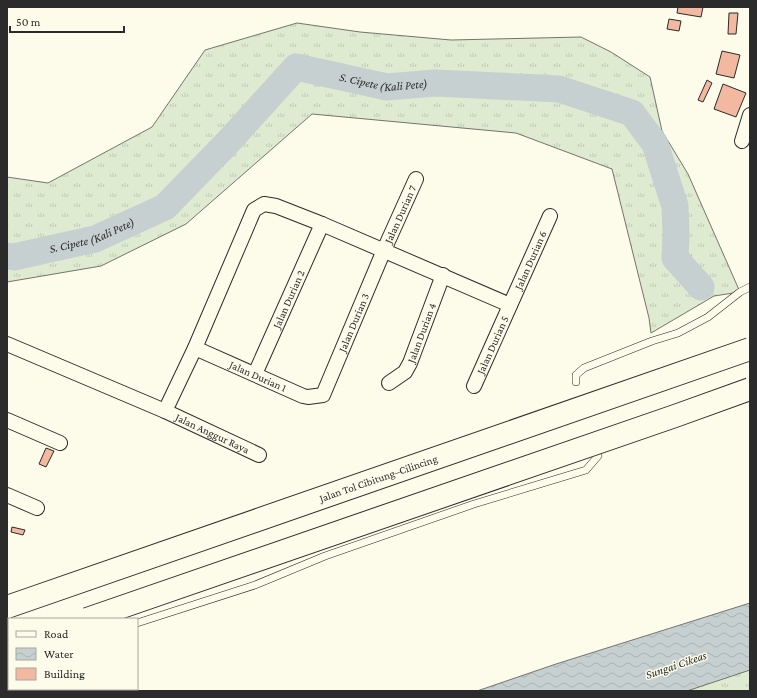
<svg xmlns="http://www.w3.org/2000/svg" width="757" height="698" viewBox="0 0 757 698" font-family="'Crimson Pro',serif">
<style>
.grass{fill:url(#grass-tufts);stroke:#74746e}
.water{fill:url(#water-waves);stroke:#74746e}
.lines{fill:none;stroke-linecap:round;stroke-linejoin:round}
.river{stroke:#c7d0d0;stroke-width:27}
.building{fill:#f2b8a0;stroke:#2b2b2b}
.lane-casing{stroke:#2b2b2b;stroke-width:8}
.street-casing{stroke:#2b2b2b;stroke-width:16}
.highway-casing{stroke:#2b2b2b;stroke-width:24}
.lane{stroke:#fdfbea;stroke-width:7}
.street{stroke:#fdfbea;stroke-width:14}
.highway{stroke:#fdfbea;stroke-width:22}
.highway-bridge-casing{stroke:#2b2b2b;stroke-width:24;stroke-linecap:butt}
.highway-bridge{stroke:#fdfbea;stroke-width:22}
.labels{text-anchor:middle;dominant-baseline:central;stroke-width:3;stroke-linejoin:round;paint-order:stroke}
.street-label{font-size:11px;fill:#2b2b2b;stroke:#fdfbea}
.water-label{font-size:12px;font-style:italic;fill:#2b2b2b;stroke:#fdfbea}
</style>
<defs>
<pattern id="grass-tufts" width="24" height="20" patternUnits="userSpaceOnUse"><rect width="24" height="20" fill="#deebd1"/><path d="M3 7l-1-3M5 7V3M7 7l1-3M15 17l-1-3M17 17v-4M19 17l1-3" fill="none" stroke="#bfcab4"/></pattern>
<pattern id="water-waves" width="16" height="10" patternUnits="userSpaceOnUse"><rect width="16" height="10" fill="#c7d0d0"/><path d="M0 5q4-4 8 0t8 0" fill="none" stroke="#abb3b3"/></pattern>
</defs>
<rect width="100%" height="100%" fill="#fdfbea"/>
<!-- grass -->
<g class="grass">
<polygon points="297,23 360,32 451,40 581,37 611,52 650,77 662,131 688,174 740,292 714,296 651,333 649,318 612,169 516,133 312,114 186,224 101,266 7,282 7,177 48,183 152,127 205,50"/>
<polygon points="750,666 750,691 678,691"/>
</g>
<!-- water -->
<polygon class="water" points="750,603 750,670 687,691 477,691 556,664"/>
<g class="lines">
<!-- river -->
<path class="river" id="s1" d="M7,256L14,257L95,239L165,207L229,141L296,67L387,87L435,83L559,89L632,113L655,144L675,206L676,237L675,258L701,287"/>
</g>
<!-- building -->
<g class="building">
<polygon points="678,7 703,7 701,17 677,13"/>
<polygon points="729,13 738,13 736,34 728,34"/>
<polygon points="669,19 681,21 679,31 667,29"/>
<polygon points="722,51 740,55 734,78 716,74"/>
<polygon points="707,80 712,83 703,102 698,100"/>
<polygon points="723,84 746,93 736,117 714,109"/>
<polygon points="46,448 54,451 46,467 39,464"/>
<polygon points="12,527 25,530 23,535 11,532"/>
</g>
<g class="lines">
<!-- lane casing -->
<g class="lane-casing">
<g id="lane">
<polyline points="576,382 576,375 584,368 652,341 678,333 708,317 740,292 750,287"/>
<polyline points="137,623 255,585 325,556 474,504 586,470 598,456"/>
<polyline points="7,667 9,667"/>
</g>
</g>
<!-- street casing -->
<g class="street-casing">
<g id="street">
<polyline points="742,141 750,115"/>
<path id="s2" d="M7,344L165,411L259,455"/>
<path id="s3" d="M195,348L303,396L308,397L323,395L384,250L416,179"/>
<path id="s4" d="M255,374L322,224"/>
<path id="s5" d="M389,383L405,372L410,363L443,275"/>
<path id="s6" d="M474,386L550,216"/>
<polyline points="165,411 195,348 254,210 264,204 276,206 322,224 510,305"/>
<polyline points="7,420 60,443"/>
<polyline points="7,495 37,508"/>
</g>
</g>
<!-- highway casing -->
<g class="highway-casing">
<polyline id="highway" points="7,647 9,646"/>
</g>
<!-- lane -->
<use href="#lane" class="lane"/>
<!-- street -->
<use href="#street" class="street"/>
<!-- highway -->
<use href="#highway" class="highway"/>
<!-- highway-bridge casing -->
<g class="highway-bridge-casing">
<g id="highway-bridge">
<path id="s7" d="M7,607L750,349"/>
<polyline points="87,619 675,416 750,389"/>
</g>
</g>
<!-- highway-bridge -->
<use href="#highway-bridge" class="highway-bridge"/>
</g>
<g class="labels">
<!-- street labels -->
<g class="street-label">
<text stroke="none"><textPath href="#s3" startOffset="335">Jalan Durian 7</textPath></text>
<text stroke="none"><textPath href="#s6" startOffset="138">Jalan Durian 6</textPath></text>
<text stroke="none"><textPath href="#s4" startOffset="82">Jalan Durian 2</textPath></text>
<text stroke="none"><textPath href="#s3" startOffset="217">Jalan Durian 3</textPath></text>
<text stroke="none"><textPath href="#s5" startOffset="62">Jalan Durian 4</textPath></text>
<text stroke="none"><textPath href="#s6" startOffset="45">Jalan Durian 5</textPath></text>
<text stroke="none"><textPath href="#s3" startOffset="69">Jalan Durian 1</textPath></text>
<text stroke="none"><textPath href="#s2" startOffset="224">Jalan Anggur Raya</textPath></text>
<text stroke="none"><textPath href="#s7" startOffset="393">Jalan Tol Cibitung–Cilincing</textPath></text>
</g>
<!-- water labels -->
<g class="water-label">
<text stroke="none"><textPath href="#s1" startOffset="448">S. Cipete (Kali Pete)</textPath></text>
<text stroke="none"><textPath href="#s1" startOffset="88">S. Cipete (Kali Pete)</textPath></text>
<text transform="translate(676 665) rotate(-19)">Sungai Cikeas</text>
</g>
</g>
<!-- border -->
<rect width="757" height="698" fill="none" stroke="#2b2b2b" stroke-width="16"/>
<!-- legend -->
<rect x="8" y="618" width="130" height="72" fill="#fdfbea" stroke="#a9a89e"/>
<rect x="16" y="631" width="20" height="6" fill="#fdfbea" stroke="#a9a89e"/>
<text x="44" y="638" font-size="12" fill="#2b2b2b">Road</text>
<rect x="16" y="648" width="20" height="12" fill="url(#water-waves)" stroke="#a9a89e"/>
<text x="44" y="658" font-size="12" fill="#2b2b2b">Water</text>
<rect x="16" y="668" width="20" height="12" fill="#f2b8a0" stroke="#a9a89e"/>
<text x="44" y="678" font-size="12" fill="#2b2b2b">Building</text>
<!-- scale -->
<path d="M10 26v6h114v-6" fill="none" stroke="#2b2b2b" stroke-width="2"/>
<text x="16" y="26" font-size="12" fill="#2b2b2b" stroke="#fdfbea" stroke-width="3" paint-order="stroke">50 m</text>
</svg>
